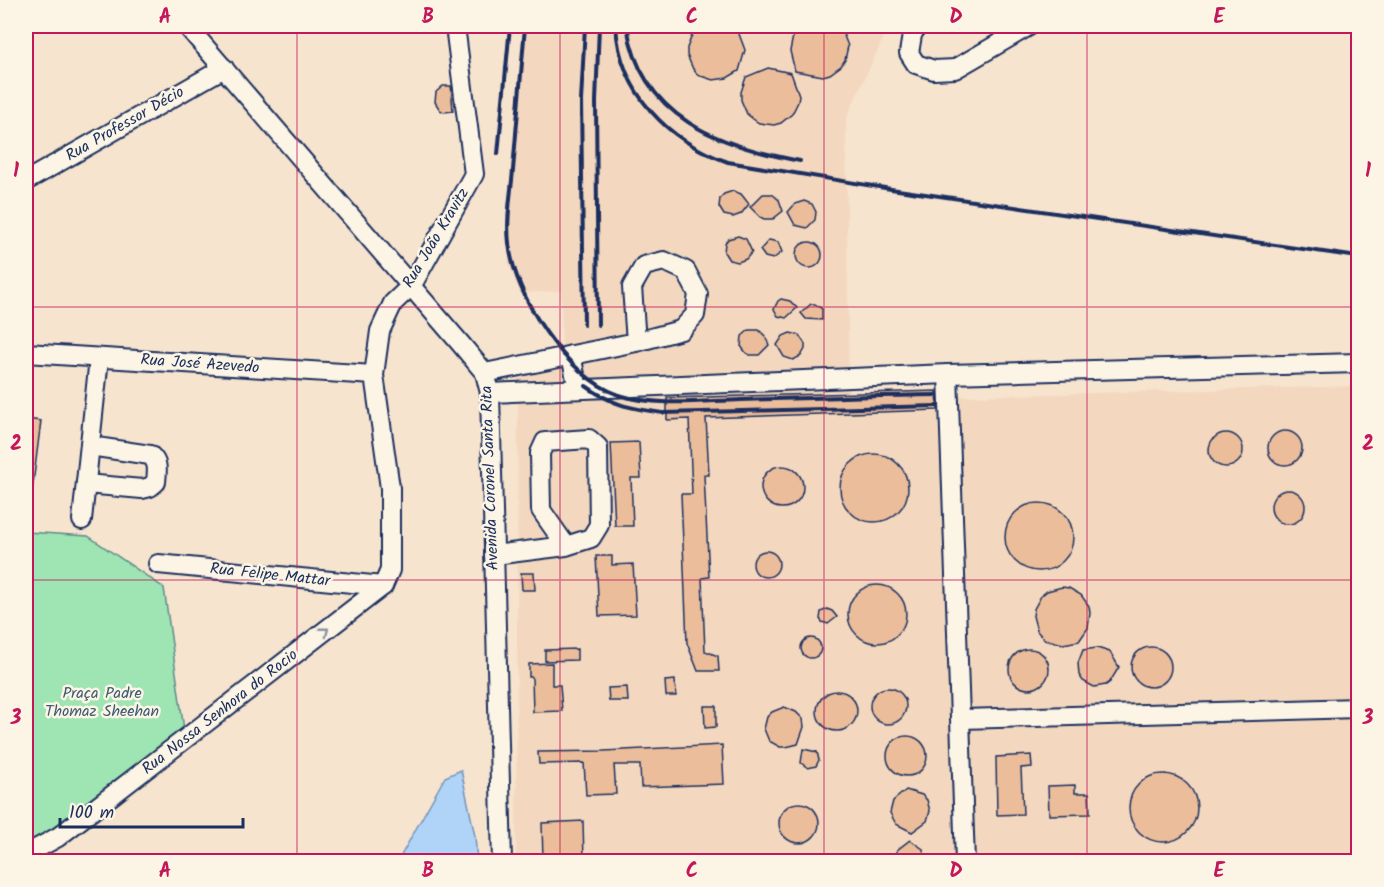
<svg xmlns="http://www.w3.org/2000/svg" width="1384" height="887" viewBox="0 0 1384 887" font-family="Kalam,sans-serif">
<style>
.built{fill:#f3d8bf}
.green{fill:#9ee5b3;stroke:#5c8a88;stroke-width:1.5}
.water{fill:#afd4f8;stroke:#7492ba;stroke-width:1.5}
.building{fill:#ebbd9b;stroke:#1b2f5e;stroke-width:1.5}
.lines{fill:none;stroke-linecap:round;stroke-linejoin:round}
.minor-casing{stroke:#1b2f5e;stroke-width:22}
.minor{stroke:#fcf5e5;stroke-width:18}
.rail{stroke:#1b2f5e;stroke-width:4}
.oneway{stroke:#8c92a2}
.grid{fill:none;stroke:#c2185b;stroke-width:1.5;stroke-opacity:0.55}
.labels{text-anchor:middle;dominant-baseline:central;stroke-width:5;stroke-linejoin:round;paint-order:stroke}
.street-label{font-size:16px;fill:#1b2f5e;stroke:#fcf5e5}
.park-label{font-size:16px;fill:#3c5c73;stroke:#fcf5e5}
.neatline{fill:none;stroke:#c2185b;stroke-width:2}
.grid-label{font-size:20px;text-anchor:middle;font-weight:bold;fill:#c2185b}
</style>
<rect width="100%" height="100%" fill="#f7e4cf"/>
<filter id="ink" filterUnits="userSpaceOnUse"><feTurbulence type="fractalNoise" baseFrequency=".0167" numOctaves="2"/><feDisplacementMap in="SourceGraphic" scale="12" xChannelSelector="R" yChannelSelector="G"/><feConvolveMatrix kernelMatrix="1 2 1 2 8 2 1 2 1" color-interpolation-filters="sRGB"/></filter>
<g filter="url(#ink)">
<!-- built -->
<polygon class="built" points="524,26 889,26 846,119 849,399 1358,386 1358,861 516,861 518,371 562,351 561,291 520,293 508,263"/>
<!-- green -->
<polygon class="green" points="26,532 88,536 164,588 185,737 43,841 26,844"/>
<!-- water -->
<polygon class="water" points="461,770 475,836 477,861 398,861 445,777"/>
<!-- building -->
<g class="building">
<polygon points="704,26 736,26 745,50 739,71 727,78 713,80 698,75 693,69 687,55 687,48 693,33"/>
<polygon points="795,26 840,26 848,46 845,60 841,66 830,74 823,76 795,71 790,51"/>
<polygon points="768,68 791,73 799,95 798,102 792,114 781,123 774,125 759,123 753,119 747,114 741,100 741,92 746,77"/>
<polygon points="443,86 451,86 453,111 444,112 440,110 435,102 436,92"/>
<polygon points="733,191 741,194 749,204 741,214 733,217 724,215 719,207 720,198 724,194"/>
<polygon points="763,194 772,194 779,200 783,211 773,219 764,219 760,217 750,207"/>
<polygon points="804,201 812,204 816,212 815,220 807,228 795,225 788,212 795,204"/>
<polygon points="738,236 746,239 752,252 746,259 738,262 729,260 724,252 725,243 728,239"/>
<polygon points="769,240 778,242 782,252 773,259 765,257 760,250"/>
<circle cx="809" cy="255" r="13"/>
<polygon points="781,299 790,301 797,308 786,318 778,316 774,309 778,301"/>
<polygon points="811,304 815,304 822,309 822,320 806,319 801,313"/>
<polygon points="749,330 759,330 765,336 769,345 759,355 750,355 746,353 741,346 742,336"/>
<polygon points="790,333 799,335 805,344 805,349 801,356 793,360 784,357 777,345 783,336"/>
<polygon points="937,391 938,410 706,418 709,475 704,475 709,577 702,578 705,651 718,656 719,671 698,671 687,643 681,494 692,494 689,419 667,420 667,398"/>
<polygon points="26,419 41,421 32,492 26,491"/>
<circle cx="1285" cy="448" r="17"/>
<circle cx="1226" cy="450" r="17"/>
<polygon points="639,442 641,478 631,478 633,526 615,526 611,443"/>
<circle cx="874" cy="488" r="34"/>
<circle cx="782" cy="487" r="21"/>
<circle cx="1288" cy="507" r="17"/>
<circle cx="1039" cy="537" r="34"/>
<circle cx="766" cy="564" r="13"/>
<polygon points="596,556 612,556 612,565 633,564 636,615 599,616"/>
<polygon points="521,573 534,573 535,590 522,590"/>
<circle cx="877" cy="614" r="29"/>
<polygon points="1062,587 1069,588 1081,595 1089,606 1090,613 1088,628 1079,641 1063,644 1044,639 1037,631 1033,616 1034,609 1041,596 1047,591"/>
<polygon points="827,609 832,611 837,617 828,624 822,622 820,619 821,612"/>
<circle cx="811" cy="648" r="10"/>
<circle cx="1151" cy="667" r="20"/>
<polygon points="1097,648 1110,652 1119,667 1110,682 1106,685 1094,687 1083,681 1079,675 1078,663 1083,650"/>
<polygon points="577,649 577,660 545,661 545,650"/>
<circle cx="1029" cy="669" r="20"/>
<polygon points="552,663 552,685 560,685 562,711 533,712 532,677 529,677 529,664"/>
<polygon points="675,680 676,696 666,696 665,681"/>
<polygon points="627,687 628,701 609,701 608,688"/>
<circle cx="888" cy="706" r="18"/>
<circle cx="837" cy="711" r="20"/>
<polygon points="704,706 716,706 716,727 705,728"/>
<polygon points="784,707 796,712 803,719 804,727 798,744 786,747 780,747 769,741 764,729 767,717 772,712"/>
<circle cx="907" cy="756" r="20"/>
<polygon points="722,745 724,784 641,787 640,765 614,765 616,794 586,795 584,763 539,764 538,752 604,751"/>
<polygon points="803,749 817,752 819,760 816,766 808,768 801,763"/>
<polygon points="1031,755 1032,767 1021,768 1023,814 997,815 996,757"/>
<circle cx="1163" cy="808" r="34"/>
<polygon points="1075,785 1075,793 1089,793 1090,814 1049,815 1048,786"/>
<polygon points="906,790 922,795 927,800 930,811 927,821 912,832 896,824 890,813 893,801"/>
<circle cx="799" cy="823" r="20"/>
<polygon points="583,821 584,861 543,861 542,823"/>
<polygon points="910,840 923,849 925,861 896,861 897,850"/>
</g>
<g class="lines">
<!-- minor casing -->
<g class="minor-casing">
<g id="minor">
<polyline points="187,26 460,343 485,373 490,393 502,862"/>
<polyline points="917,26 912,35 909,53 916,64 934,70 955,69 1029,26"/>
<polyline points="26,181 224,68"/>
<polyline points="26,353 374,375"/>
<polyline points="571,355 578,389"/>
<polyline points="485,373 636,342 681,330 695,315 698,294 686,271 664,261 644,266 632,287 636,342"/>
<polyline points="948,374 965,862"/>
<polyline points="490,393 948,374 1358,363"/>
<path d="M86,484L142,489L150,487L156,482C157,470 159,463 150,455L90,446"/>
<polyline points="82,520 99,358"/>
<polyline points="494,555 566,546 591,538 599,525 598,447 589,439 545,442 540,453 541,510 566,546"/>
<polyline points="158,564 383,586"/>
<polyline points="961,719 1358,708"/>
<polyline points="26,852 36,849 58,837 383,586 390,570 390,488 374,375 380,331 393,303 412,285 474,174 455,26"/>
</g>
</g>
<!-- minor -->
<use href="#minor" class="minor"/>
<!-- rail -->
<g class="rail">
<path d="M525,26C521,74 517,122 513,170C511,194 506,219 509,243C514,296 566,377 619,395C657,407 702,401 741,400C806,398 871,396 936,395"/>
<path d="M616,26C620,93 668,141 728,162L891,189L1358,257"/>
<path d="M627,26C641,118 719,146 800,161"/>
<polyline points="498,154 510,26"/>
<polyline points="584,325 581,101 585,26"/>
<polyline points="598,325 596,101 599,26"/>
<path d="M586,386C614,406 630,408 663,413L937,406"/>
</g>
</g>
<!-- one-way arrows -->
<defs><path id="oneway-chevron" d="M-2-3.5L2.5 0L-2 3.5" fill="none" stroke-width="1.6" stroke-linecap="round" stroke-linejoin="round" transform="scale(1.5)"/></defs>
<use class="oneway" href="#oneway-chevron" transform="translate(325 631) rotate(-38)"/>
</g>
<!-- grid -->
<path class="grid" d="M297,26V862M560,26V862M824,26V862M1087,26V862M26,307H1358M26,580H1358"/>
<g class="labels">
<!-- street labels -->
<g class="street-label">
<text transform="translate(125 124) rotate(-30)">Rua Professor Décio</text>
<text transform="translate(436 238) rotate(-59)">Rua João Kravitz</text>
<text transform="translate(200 364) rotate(4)">Rua José Azevedo</text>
<text transform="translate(490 478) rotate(-92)">Avenida Coronel Santa Rita</text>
<text transform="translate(270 575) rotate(6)">Rua Felipe Mattar</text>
<text transform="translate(220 712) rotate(-38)">Rua Nossa Senhora do Rocio</text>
</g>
<!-- park labels -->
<g class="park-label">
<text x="102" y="693">Praça Padre<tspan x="102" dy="18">Thomaz Sheehan</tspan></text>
</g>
</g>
<!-- margin -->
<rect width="1384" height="887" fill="none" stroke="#fcf5e5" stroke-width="66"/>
<!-- scale -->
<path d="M60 818v9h183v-9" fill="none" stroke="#1b2f5e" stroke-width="3"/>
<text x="69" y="818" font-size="18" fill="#1b2f5e" stroke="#fcf5e5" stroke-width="4.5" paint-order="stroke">100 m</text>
<rect x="33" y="33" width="1318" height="821" class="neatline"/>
<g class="grid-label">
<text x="165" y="23">A</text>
<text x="428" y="23">B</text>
<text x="692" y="23">C</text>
<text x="956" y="23">D</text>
<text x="1219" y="23">E</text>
<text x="16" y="177">1</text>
<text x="1368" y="177">1</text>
<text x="16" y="450">2</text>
<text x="1368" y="450">2</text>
<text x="16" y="724">3</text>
<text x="1368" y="724">3</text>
<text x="165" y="877">A</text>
<text x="428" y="877">B</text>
<text x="692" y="877">C</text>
<text x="956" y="877">D</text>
<text x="1219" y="877">E</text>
</g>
</svg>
